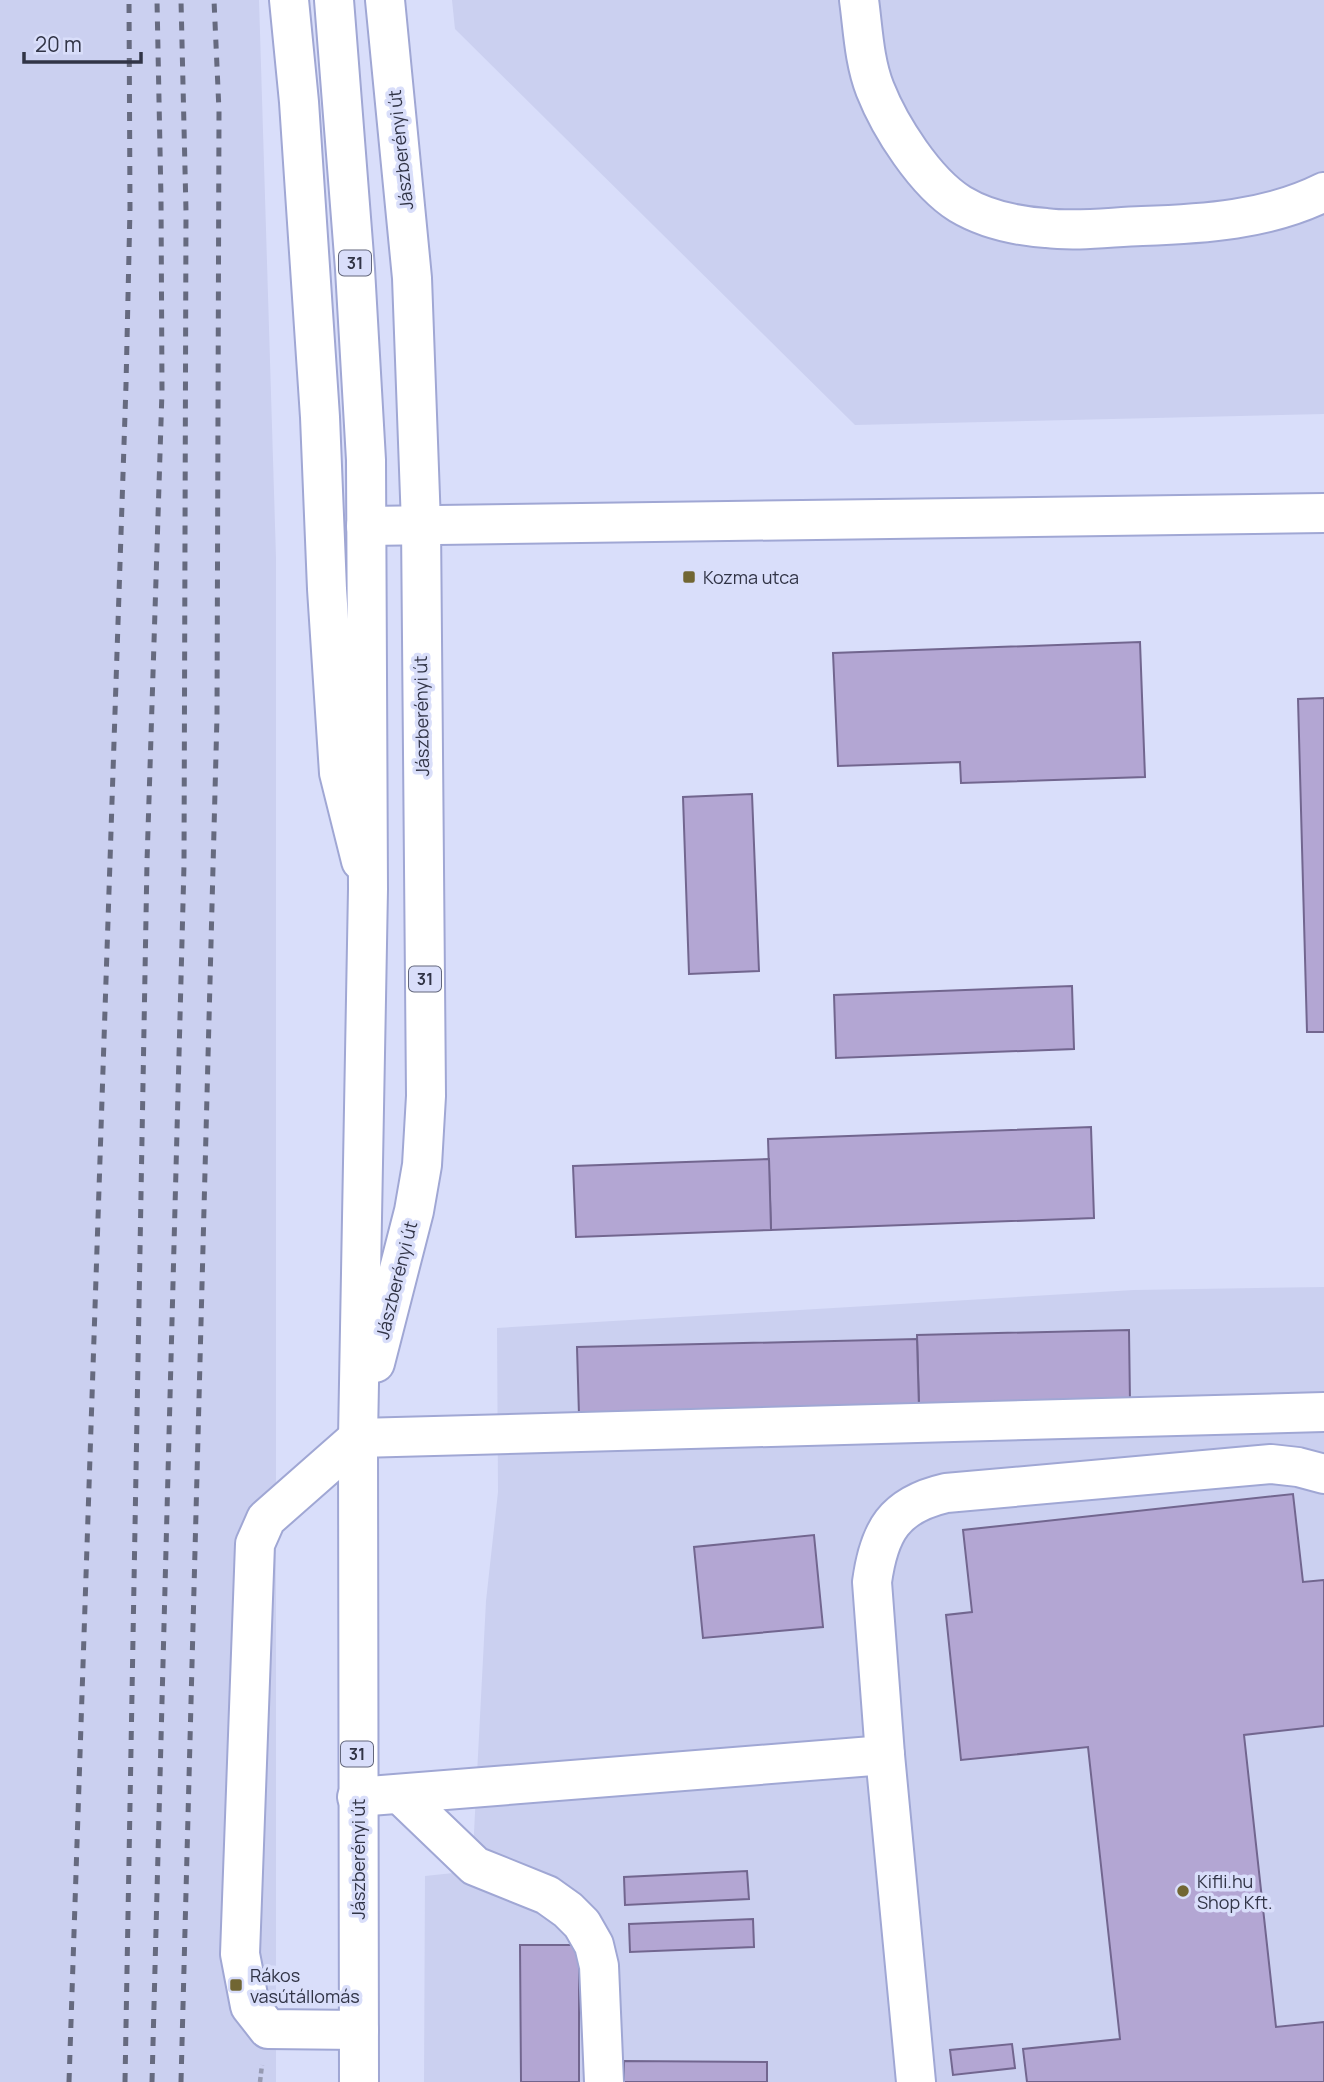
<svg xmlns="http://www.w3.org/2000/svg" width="1324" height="2082" viewBox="0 0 1324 2082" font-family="Manrope,sans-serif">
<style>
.built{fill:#cbd0f0}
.building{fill:#b3a6d3;stroke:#72668f;stroke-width:2}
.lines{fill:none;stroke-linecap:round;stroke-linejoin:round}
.minor-casing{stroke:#a0a7d4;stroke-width:42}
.major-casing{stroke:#a0a7d4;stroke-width:42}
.path{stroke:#969ab2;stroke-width:4.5;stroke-dasharray:5 3.5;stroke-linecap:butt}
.minor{stroke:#fff;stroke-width:38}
.major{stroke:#fff;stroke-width:38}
.rail{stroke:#666a7f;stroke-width:5;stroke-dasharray:9 9;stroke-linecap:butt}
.poi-dot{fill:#716633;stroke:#d9defa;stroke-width:2.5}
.labels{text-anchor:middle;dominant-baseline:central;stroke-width:7;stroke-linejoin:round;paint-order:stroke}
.shield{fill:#d9defa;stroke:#63677c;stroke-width:2}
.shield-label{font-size:16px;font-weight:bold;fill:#313446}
.street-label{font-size:18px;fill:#313446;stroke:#d9defa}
.poi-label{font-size:18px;fill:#313446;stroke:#d9defa;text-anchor:start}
</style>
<rect width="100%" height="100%" fill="#d9defa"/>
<!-- built -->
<g class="built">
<polygon points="0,0 259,0 276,558 276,2082 0,2082"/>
<polygon points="452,0 1324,0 1324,414 855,425 455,29"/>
<polygon points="1324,1287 1324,2082 424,2082 425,1876 472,1871 486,1601 498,1492 497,1328 1134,1290"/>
</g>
<!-- building -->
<g class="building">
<polygon points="1140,642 1145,777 961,783 960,762 838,766 833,653"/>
<polygon points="1324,698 1324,1032 1307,1032 1298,699"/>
<polygon points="752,794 759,971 689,974 683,797"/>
<polygon points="1072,986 1074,1049 836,1058 834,995"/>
<polygon points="1091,1127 1094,1218 771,1230 768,1139"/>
<polygon points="769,1159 771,1230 576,1237 573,1166"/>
<polygon points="1129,1330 1130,1403 919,1408 917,1335"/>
<polygon points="917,1339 919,1408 579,1415 577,1347"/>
<polygon points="1293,1494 1303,1582 1324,1580 1324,1726 1244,1735 1276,2027 1324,2022 1324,2082 1027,2082 1023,2049 1120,2039 1088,1747 961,1760 946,1615 972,1612 963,1530"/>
<polygon points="814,1535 823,1627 703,1638 694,1547"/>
<polygon points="747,1871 749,1899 625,1905 624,1877"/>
<polygon points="753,1919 754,1947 630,1952 629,1924"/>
<polygon points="520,1945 579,1945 579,2082 521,2082"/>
<polygon points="1012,2044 1015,2068 953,2075 950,2050"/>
<polygon points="624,2061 767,2062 767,2082 624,2082"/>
</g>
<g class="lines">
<!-- minor casing -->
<g class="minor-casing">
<g id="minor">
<polyline points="289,0 299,102 320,417 327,589 339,773 361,861"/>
<path d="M859,0C863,29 864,61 875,89C890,127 925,182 960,204C985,219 1017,226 1046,228C1077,232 1111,227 1142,226C1203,224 1268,220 1324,192"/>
<polyline points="366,526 1324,513"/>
<polyline points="400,1794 475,1866 547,1895 568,1910 582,1924 594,1945 599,1966 604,2082"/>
<polyline points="357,1797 885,1755"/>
<polyline points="359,2030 268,2029 250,2006 240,1954 255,1544 266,1519 358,1438 1324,1412"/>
<path d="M916,2082L885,1755L872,1582C879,1531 894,1505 946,1493L1271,1464L1298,1467L1324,1474"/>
</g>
</g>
<!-- major casing -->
<g class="major-casing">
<g id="major">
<polyline points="334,0 355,269 366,460 368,889 358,1438 359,2082"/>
<polyline points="375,1363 414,1211 422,1165 426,1096 421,524 412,278 385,0"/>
</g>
</g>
<!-- path -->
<polyline class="path" points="260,2082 262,2065"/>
<!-- minor -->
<use href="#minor" class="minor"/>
<!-- major -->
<use href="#major" class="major"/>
<!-- rail -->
<g class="rail">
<polyline points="69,2082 126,385 130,208 129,0"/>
<polyline points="125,2082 147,862 162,391 161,199 157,0"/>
<polyline points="152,2082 184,865 186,211 181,0"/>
<polyline points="181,2082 217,716 219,111 214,0"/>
</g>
</g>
<!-- markers -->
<g class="poi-dot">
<rect x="682" y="570" width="14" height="14" rx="3.5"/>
<circle cx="1183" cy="1891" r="7"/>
<rect x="229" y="1978" width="14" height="14" rx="3.5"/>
</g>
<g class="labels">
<!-- shield labels -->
<g class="shield">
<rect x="339" y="250.5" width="32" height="25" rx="5"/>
<rect x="409" y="966.5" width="32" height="25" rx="5"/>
<rect x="341" y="1741.5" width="32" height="25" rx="5"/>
</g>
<g class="shield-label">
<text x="355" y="263">31</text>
<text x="425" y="979">31</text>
<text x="357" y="1754">31</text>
</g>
<!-- street labels -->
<g class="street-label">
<text transform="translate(400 150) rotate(-96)">Jászberényi út</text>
<text transform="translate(421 716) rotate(-91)">Jászberényi út</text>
<text transform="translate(396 1280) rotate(-76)">Jászberényi út</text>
<text transform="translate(358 1859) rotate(-90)">Jászberényi út</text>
</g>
<!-- poi labels -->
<g class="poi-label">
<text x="703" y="577">Kozma utca</text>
<text x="1197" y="1881">Kifli.hu<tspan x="1197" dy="21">Shop Kft.</tspan></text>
<text x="250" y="1975">Rákos<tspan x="250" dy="21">vasútállomás</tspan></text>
</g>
</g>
<!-- scale -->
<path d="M24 52v10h117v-10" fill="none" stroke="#313446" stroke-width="3.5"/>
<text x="35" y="52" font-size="21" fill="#313446" stroke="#d9defa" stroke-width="5" paint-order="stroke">20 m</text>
</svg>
